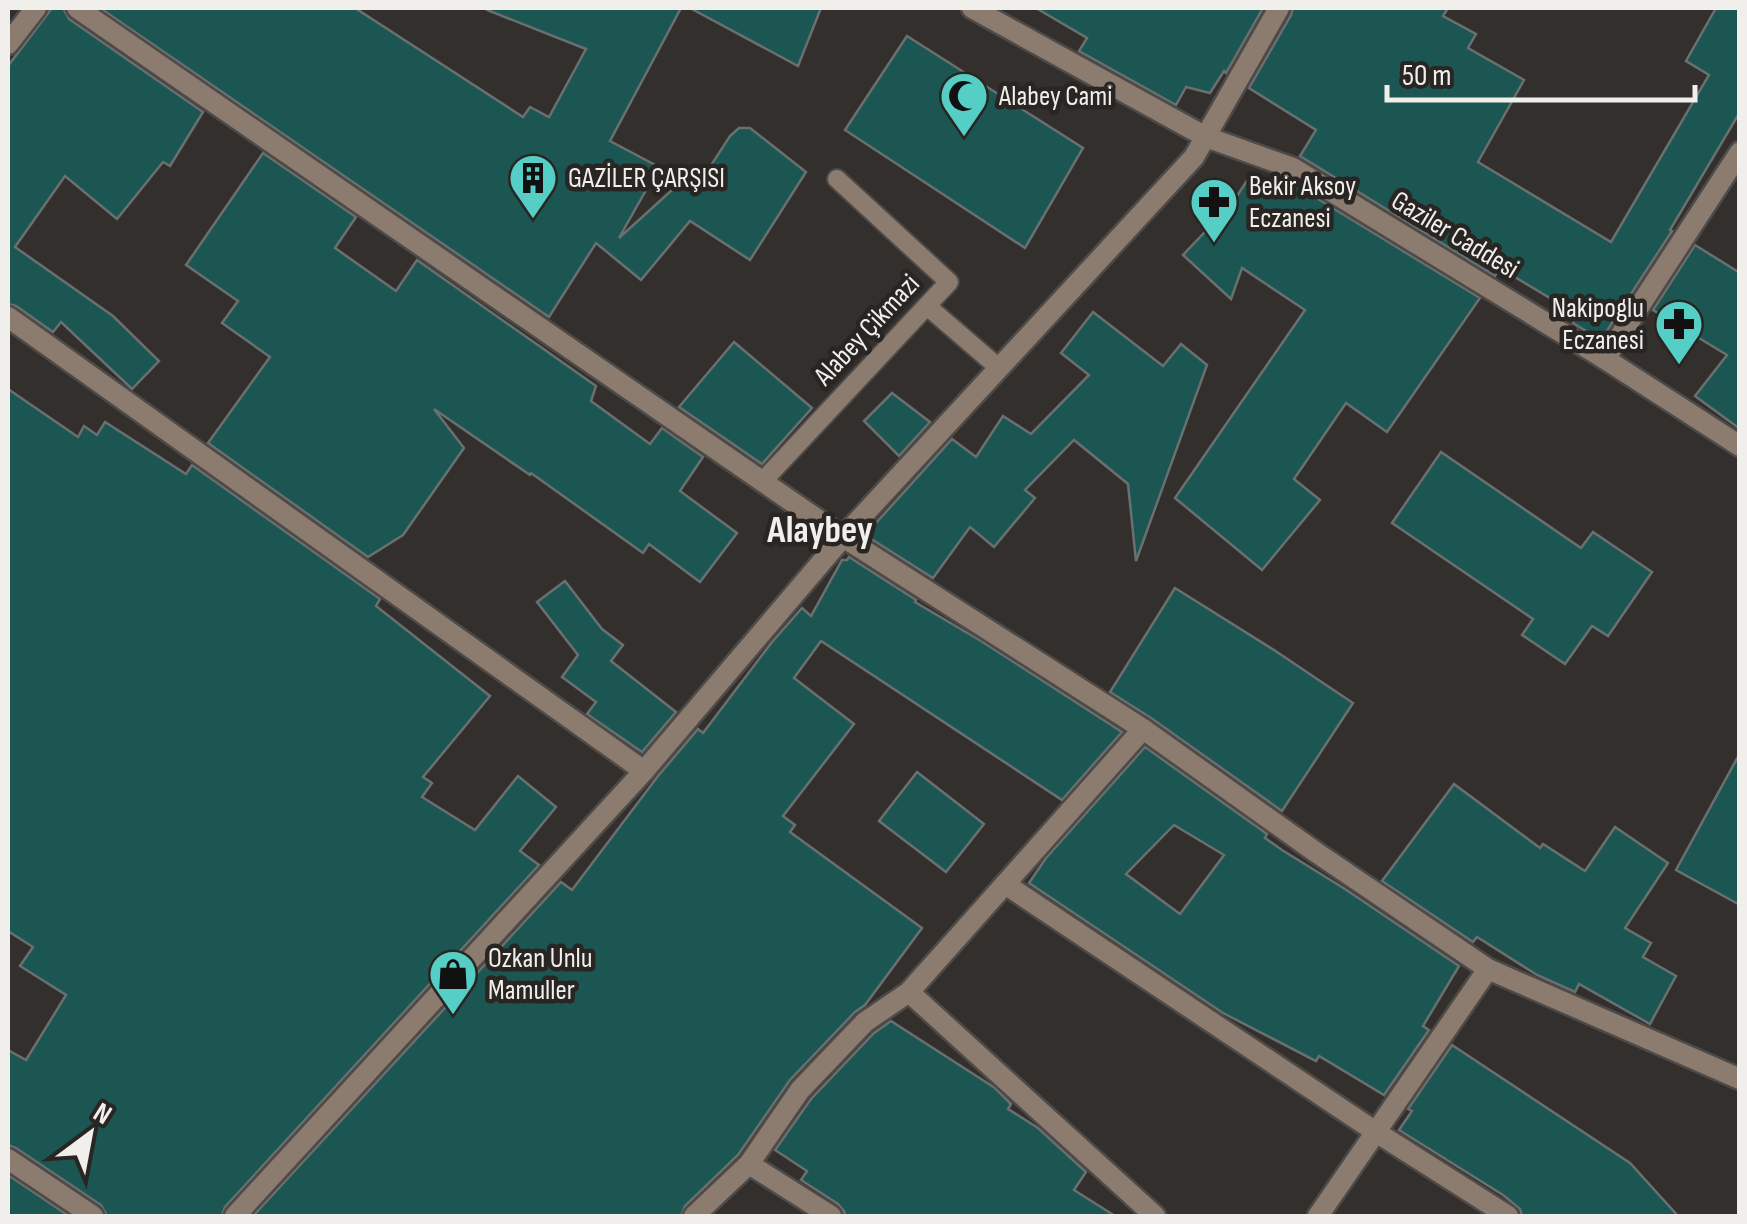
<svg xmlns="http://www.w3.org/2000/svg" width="1747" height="1224" viewBox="0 0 1747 1224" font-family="'Sofia Sans Condensed',sans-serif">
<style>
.building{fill:#1b5653;stroke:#69706f;stroke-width:2.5;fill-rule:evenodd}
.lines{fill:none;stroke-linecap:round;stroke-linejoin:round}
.lane-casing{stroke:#4e4a47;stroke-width:22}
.street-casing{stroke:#4e4a47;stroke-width:25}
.lane{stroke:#8b7c6f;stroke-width:18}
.street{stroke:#8b7c6f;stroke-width:20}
.labels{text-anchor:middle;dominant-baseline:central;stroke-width:9;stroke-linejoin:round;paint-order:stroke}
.poi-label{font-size:28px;fill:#f1efec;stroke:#292522;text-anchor:start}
.street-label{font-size:28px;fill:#f1efec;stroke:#292522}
.district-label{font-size:38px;font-weight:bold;fill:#f1efec;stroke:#292522}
</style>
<rect width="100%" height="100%" fill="#332f2c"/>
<!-- building -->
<g class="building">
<polygon points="52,8 63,8 69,19 203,112 170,166 163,162 117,219 65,176 15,247 113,316 159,361 132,389 61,322 53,332 16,306 8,304 8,66"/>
<polygon points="100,8 355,8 523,117 530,107 549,117 586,49 487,10 487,8 681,8 610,141 659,167 619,238 683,180 697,187 730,136 739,128 750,128 806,172 750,260 690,221 641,280 596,243 549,317"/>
<polygon points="690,8 821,8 798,66"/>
<polygon points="1036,8 1263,8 1226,73 1224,71 1210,93 1186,87 1176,105 1079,51 1087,38"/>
<polygon points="1293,8 1448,8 1443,16 1476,34 1468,48 1524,80 1478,162 1611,242 1709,75 1686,61 1716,8 1740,8 1740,112 1670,230 1672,231 1601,340 1573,323 1578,315 1500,268 1495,276 1300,156 1316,130 1249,88 1291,15"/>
<polygon points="907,36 1083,148 1025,248 845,130"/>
<polygon points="263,153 356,217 335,248 396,291 417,260 596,386 591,401 650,444 662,428 703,457 680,491 737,533 700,582 649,544 643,553 531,473 530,475 434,409 464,448 403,535 368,557 208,443 270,357 222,323 238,301 186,265"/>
<polygon points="1250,176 1277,193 1285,180 1287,180 1480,298 1387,432 1346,403 1294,479 1320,500 1262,570 1175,498 1305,310 1242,268 1231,299 1183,255 1222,214 1224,216"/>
<polygon points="1695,245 1740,273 1740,429 1695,396 1727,355 1653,310"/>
<polygon points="1093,312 1163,366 1181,344 1207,365 1136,561 1128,484 1074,440 1025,490 1035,498 994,547 970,527 933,578 865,535 952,439 976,457 1003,416 1031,434 1089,375 1061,353"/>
<polygon points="734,342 812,408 762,464 679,407"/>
<polygon points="8,389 78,437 84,426 97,435 105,422 186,474 192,465 380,599 376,606 490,696 423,777 432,783 422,797 475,830 518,776 556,807 520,851 539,865 225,1207 222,1216 107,1216 101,1205 16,1148 8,1145 8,1050 26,1060 66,995 20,966 33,947 8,931"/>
<polygon points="892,393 930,422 899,456 864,421"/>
<polygon points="1441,452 1581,548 1593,532 1652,572 1608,636 1592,626 1565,664 1522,635 1533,619 1392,523"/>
<polygon points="849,557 916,600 915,602 981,641 1122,732 1062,800 821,641 794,678 854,724 783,816 795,825 790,832 922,928 865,1005 855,1012 790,1080 738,1155 685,1206 681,1216 253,1216 561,882 572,890 658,776 698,729 703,733 772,642 802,608 811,616 842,560 847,560"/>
<polygon points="565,581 602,629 623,645 611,661 676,712 642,752 587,714 596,702 562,677 578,655 537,602"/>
<polygon points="1175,588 1274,650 1353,703 1282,811 1151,718 1110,692"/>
<path d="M1145,747L1267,834L1265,838L1282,850L1345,889L1459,966L1423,1026L1429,1030L1384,1095L1319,1056L1316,1061L1223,1013L1029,883L1046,858ZM1174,825L1224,855L1180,914L1126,874Z"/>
<polygon points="1740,753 1740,905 1676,870"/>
<polygon points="917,772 984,824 946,872 879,821"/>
<polygon points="1454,784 1540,848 1543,844 1585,871 1615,827 1668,863 1625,928 1651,943 1643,957 1676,976 1650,1024 1579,984 1575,992 1537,975 1477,937 1473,942 1382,881"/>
<polygon points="891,1021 995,1088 1011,1104 1008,1109 1038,1128 1086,1172 1074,1190 1115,1216 845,1216 844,1211 838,1204 801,1180 807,1171 775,1150 811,1099 874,1033"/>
<polygon points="1452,1045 1630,1163 1678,1216 1522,1216 1520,1209 1503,1195 1399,1130 1412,1111 1408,1109"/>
<polygon points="8,1175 69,1216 8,1216"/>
</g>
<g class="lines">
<!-- lane casing -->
<g class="lane-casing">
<g id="lane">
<polyline points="927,306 999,368"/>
<polyline points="762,482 949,282 837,179"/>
</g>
</g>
<!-- street casing -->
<g class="street-casing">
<g id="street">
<polyline points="77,8 843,537 1143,729 1317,853 1488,969 1740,1079"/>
<polyline points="972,8 1206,137 1293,168 1605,359 1740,446"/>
<polyline points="8,44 36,8"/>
<polyline points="8,317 644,771"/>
<polyline points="1605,359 1740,152"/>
<polyline points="1005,884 1376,1132 1508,1216"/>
<polyline points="909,992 1155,1216"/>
<polyline points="8,1159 93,1216"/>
<polyline points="749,1164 831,1216"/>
<polyline points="235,1216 644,771 843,537 1194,157 1279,8"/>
<polyline points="694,1216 749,1164 800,1090 865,1022 909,992 1143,729"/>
<polyline points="1318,1216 1488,969"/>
</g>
</g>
<!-- lane -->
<use href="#lane" class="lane"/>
<!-- street -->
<use href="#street" class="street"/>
</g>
<!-- icons -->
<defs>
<g id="mosque-pin" transform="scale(2.5)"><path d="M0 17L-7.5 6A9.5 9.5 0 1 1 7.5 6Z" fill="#55cec6" stroke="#292522"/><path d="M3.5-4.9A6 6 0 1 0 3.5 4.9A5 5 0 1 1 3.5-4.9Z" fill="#111"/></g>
<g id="building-pin" transform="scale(2.5)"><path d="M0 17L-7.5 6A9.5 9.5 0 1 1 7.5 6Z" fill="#55cec6" stroke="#292522"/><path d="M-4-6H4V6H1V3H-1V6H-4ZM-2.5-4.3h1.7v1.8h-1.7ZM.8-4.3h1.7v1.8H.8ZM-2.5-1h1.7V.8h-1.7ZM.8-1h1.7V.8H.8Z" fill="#111"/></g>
<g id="pharmacy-pin" transform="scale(2.5)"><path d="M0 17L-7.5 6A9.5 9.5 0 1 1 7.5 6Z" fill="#55cec6" stroke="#292522"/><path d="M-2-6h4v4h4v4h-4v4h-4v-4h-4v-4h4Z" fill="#111"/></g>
<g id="shop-pin" transform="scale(2.5)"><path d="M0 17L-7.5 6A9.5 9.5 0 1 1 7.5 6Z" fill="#55cec6" stroke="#292522"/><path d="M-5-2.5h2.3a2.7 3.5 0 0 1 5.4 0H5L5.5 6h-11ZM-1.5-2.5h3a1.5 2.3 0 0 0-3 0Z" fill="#111"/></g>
</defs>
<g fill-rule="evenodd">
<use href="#mosque-pin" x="964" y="96"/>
<use href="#building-pin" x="533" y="178"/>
<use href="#pharmacy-pin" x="1214" y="202"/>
<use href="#pharmacy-pin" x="1679" y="324"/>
<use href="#shop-pin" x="453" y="974"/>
</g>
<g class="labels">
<!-- poi labels -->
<g class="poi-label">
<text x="999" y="96">Alabey Cami</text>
<text x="568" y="178">GAZİLER ÇARŞISI</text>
<text x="1249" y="186">Bekir Aksoy<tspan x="1249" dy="32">Eczanesi</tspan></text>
<text x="1644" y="308" text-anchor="end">Nakipoglu<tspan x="1644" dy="32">Eczanesi</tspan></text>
<text x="488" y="958">Ozkan Unlu<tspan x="488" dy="32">Mamuller</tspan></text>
</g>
<!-- street labels -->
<g class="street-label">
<text transform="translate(1455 235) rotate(31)">Gaziler Caddesi</text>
<text transform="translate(867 330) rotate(-47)">Alabey Çikmazi</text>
</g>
<!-- district labels -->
<g class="district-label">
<text x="820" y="530">Alaybey</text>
</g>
</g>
<!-- border -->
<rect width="1747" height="1224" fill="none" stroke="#f1efec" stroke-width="20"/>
<!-- north arrow -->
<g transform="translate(90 1134) rotate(32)" stroke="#292522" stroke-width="8" paint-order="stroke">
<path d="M0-8L18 38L0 25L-18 38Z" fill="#f1efec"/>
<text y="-15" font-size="28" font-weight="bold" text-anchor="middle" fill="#f1efec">N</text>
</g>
<!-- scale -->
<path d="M1387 85v15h308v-15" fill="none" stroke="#f1efec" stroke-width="5"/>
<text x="1402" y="85" font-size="30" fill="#f1efec" stroke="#292522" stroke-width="8" paint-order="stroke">50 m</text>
</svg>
